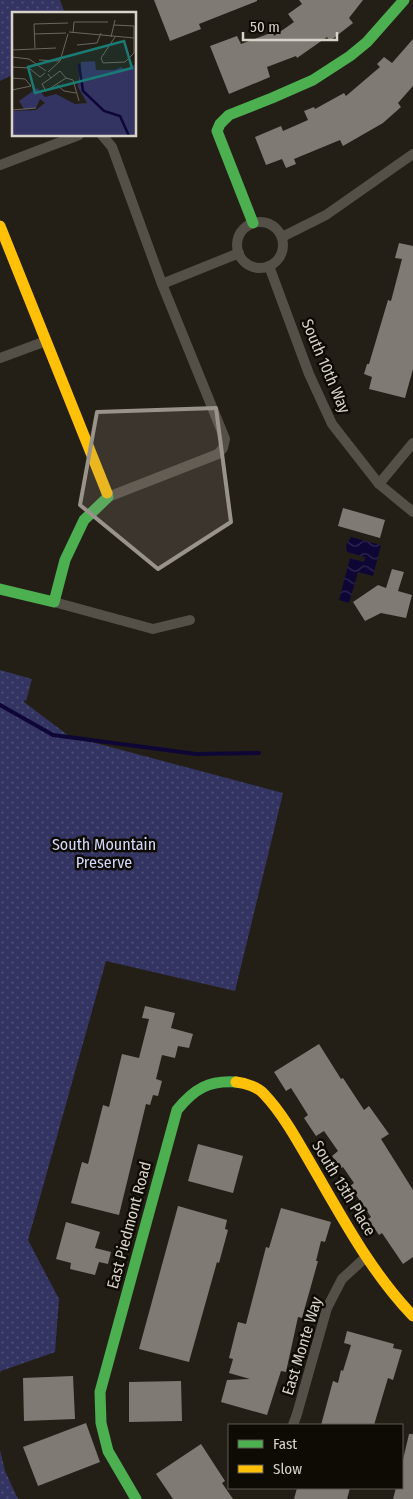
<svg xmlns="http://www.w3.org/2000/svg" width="413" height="1499" viewBox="0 0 413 1499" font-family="'Fira Sans Condensed',sans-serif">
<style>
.green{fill:url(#green-dots)}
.water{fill:url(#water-waves)}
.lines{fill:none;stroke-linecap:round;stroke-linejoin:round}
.stream{stroke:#0e0635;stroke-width:4}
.building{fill:#7f7b74}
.street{stroke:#555047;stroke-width:10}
.fast{stroke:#4caf50;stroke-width:11}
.slow{stroke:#ffc107;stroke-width:11}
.marked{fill:#99938b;fill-opacity:0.2;stroke:#99938b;stroke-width:4;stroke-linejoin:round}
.labels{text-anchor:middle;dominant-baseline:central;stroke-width:5;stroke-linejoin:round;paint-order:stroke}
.street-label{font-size:16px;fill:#d8d2c9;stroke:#0e0b05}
.park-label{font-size:16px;fill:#d4d9fd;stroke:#0e0b05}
.inset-river{fill:none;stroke:#0e0635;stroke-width:2.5}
.inset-road{fill:none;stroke:#6b675e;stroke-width:1}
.view{fill:#197b73;fill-opacity:0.15;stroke:#197b73;stroke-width:2.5}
.inset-edge{fill:none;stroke:#d8d2c9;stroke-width:2.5}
</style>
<defs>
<pattern id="green-dots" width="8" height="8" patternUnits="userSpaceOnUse" patternTransform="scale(1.25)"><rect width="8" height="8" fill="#333462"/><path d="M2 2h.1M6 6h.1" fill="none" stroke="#505077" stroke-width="1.8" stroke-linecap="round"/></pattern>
<pattern id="water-waves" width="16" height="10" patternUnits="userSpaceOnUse" patternTransform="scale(1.25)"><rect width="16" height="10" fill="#0e0635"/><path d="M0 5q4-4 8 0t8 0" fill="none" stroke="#302951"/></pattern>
</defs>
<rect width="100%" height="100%" fill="#231f17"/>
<!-- green -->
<g class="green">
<polygon points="0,0 60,0 65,14 14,14 14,74 0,81"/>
<polygon points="0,670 32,679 26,701 24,700 24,702 69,736 283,793 235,991 106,961 28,1240 59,1299 55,1352 1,1371 0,1373"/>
<polygon points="0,1450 5,1471 18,1499 0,1499"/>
</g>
<!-- water -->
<polygon class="water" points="351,537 381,545 373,576 358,572 349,603 339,600 350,558 364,562 365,557 347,552 346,545"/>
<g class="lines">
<!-- stream -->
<polyline class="stream" points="0,705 53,735 196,754 259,753"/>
</g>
<!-- building -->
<g class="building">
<polygon points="154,0 257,0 257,1 199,24 201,29 170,41"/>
<polygon points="299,0 363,0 349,18 353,23 330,41 327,37 297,58 296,56 267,67 270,77 229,94 210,46 237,36 241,44 273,32 274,36 294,22 288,14 302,4"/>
<polygon points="413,39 413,86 398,103 401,107 383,123 343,146 340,140 294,159 296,164 286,168 282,159 266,165 255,137 281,126 283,131 308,120 304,111 314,107 315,109 344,93 346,96 380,67 377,64 384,57 392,63"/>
<polygon points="399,243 413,246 413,369 405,398 369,389 372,377 364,374 367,364 369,364 388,300 391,301 402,259 395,258"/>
<polygon points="343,508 385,520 380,538 338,526"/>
<polygon points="392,569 404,572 398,591 412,595 406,618 381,613 365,621 353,602 378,585 386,588"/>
<polygon points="145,1006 175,1013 171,1028 193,1034 189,1048 178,1046 175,1058 162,1055 156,1079 162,1081 158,1096 153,1095 150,1105 146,1104 119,1215 71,1203 82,1162 88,1164 103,1105 109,1107 122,1054 139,1058 149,1019 142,1018"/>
<polygon points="319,1044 341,1079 343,1078 364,1110 369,1106 389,1134 381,1139 413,1190 413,1257 403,1264 382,1233 379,1235 368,1219 371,1217 350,1186 354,1183 343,1167 341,1168 332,1156 338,1151 324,1131 316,1136 304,1118 308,1115 298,1099 291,1088 286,1091 274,1072"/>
<polygon points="198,1144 243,1156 233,1193 188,1181"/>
<polygon points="178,1206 227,1220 225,1229 228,1230 219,1263 217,1262 189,1362 139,1349"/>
<polygon points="281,1208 331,1222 325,1242 321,1241 316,1261 318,1261 302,1318 298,1317 286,1372 281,1371 267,1415 221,1402 227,1380 250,1379 229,1373 233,1359 229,1358 238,1322 246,1324 266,1247 269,1248"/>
<polygon points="66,1222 100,1232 95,1248 111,1252 108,1264 99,1262 95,1275 70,1269 71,1263 56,1259"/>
<polygon points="347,1331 394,1344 393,1348 402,1350 393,1380 388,1378 374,1425 321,1425 333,1381 338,1383 341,1370 343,1371 351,1345 344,1343"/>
<polygon points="73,1376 75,1419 24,1421 23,1378"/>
<polygon points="181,1381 182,1421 129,1422 129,1382"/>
<polygon points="86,1423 100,1462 38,1486 23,1447"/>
<polygon points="409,1434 413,1434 413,1499 393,1499 396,1488 402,1488 402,1464"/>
<polygon points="201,1444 225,1481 222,1483 233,1499 173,1499 156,1474"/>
<polygon points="297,1488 350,1488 347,1499 294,1499"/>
</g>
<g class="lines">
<!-- street -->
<g class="street">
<polyline points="102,135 112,147 162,284 239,253"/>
<polyline points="0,165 79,135"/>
<circle cx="260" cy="245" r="23"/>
<polyline points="282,237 326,215 413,154"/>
<polyline points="269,266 309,374 332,424 379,484 413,512"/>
<polyline points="0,358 46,341"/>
<polyline points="379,484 413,443"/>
<polyline points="108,497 218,454 223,448 225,439 162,284"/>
<polyline points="54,602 153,629 190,620"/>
<polyline points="293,1425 297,1414 327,1308 342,1279 366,1257"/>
</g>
<!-- fast -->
<g class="fast">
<polyline points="253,223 217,131 220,124 229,115 272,98 313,80 350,56 367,42 404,0"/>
<polyline points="0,589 54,602 65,560 84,520 108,497 107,493"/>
<path d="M136,1499L108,1451L101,1423L100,1392L177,1110C194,1089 209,1080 236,1082"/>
</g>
<!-- slow -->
<g class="slow">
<polyline points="0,226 107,493"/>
<path d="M236,1082C245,1083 258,1087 264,1094C283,1114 297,1140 311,1164C342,1217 370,1271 413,1316"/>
</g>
</g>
<!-- marked area -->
<path class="marked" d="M216,408L231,522L158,569L80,505L97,412Z"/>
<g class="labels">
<!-- street labels -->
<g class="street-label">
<text transform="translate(326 366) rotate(67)">South 10th Way</text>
<text transform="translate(344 1188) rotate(59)">South 13th Place</text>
<text transform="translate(129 1225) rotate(-75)">East Piedmont Road</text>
<text transform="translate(302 1346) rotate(-73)">East Monte Way</text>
</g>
<!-- park labels -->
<g class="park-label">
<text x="104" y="844">South Mountain<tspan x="104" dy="18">Preserve</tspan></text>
</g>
</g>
<!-- overview -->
<g transform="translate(12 12)">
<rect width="124" height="124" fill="#231f17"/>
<path d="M83,49L84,58H102L109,55L113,58L124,52V124H0V99L24,98L33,91L28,87L24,96L10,98L12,97L7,89L25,76L33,85L44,82L63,92L75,91L66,75L69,50Z" fill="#333462"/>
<path class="inset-river" d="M67,52L71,79L92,99L108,104L117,124"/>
<path class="inset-road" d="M102,13L122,14V41L113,50L91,51L89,46L103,25M57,20L122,26M61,21L62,10H96M22,22L54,21M99,25L103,8M65,33L85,31L89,21M23,36L22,12L56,11M0,38L44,36M0,45L17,47L34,59M27,48L48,49M0,55L17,56L28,65L33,61M36,60L48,49L56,22M36,62L39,66L30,72L34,79L54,66L61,68L67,89M0,66L13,67L19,74L0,78M39,66L48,59L54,66M45,73L52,79L64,81M0,98L24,96"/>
<path class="view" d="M112,29L120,56L23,81L16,55Z"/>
<rect width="124" height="124" class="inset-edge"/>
</g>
<!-- legend -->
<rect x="228" y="1424" width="175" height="65" fill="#0e0b05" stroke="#5f5b53"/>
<rect x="238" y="1440" width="25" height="8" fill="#4caf50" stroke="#5f5b53"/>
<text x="273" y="1449" font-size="15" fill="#d8d2c9">Fast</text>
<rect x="238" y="1465" width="25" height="8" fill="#ffc107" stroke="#5f5b53"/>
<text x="273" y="1474" font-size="15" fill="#d8d2c9">Slow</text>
<!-- scale -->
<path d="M243 32v8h94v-8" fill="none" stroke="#d8d2c9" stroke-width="2.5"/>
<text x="250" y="32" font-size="15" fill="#d8d2c9" stroke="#0e0b05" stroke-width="4" paint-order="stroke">50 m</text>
</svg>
